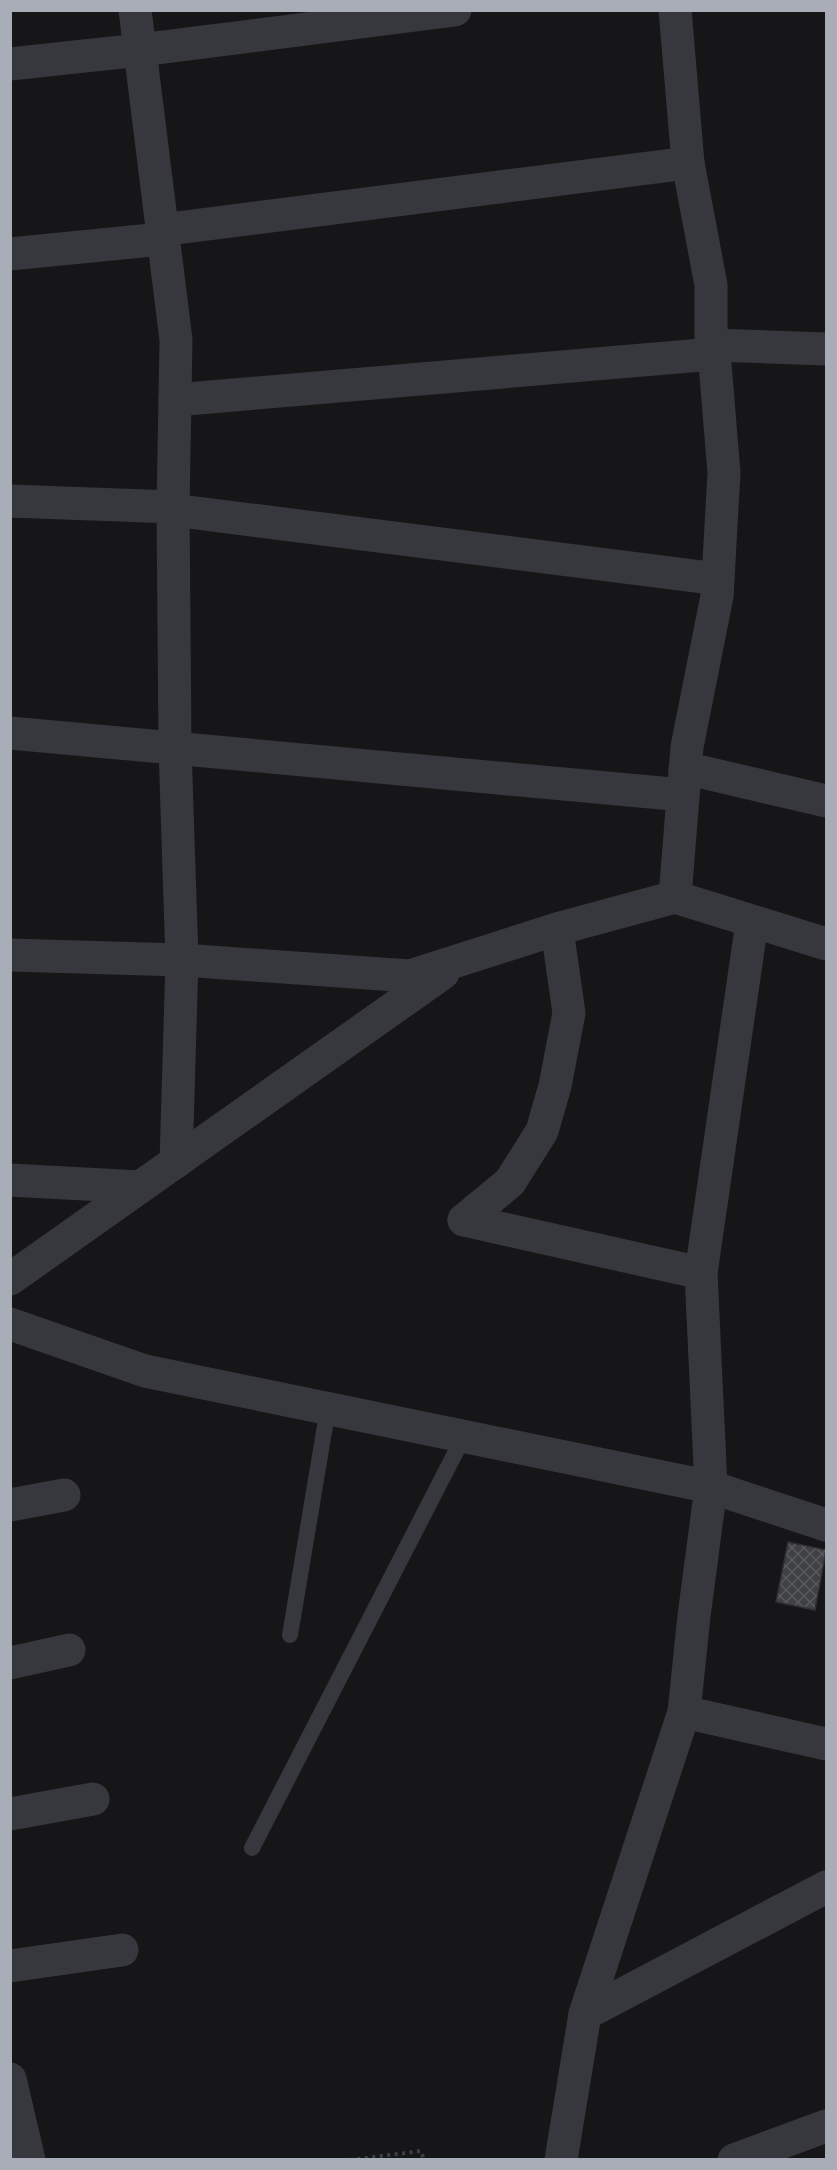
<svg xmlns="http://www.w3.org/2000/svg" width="837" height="2170" viewBox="0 0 837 2170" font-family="'Varela Round',sans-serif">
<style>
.building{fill:url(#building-cross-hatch);stroke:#303034;stroke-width:1.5}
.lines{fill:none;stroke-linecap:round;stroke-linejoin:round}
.path{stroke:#3d3f44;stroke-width:4;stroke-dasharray:3 4.5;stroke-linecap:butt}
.lane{stroke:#37383d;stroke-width:16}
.street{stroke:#37383d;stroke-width:33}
</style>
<defs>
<pattern id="building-cross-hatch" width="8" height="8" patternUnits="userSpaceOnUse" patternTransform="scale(1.5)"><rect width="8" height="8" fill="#404145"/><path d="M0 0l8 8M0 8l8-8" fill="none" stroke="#595a5e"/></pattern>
</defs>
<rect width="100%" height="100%" fill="#161618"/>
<!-- building -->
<polygon class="building" points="788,1542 826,1550 815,1610 776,1602"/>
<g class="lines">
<!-- path -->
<polyline class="path" points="350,2160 421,2151 424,2160"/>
<!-- lane -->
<g class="lane">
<polyline points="290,1635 328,1408"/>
<polyline points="252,1848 464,1436"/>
</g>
<!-- street -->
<g class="street">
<polyline points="135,10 176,340 173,507 175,747 182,960 176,1162"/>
<polyline points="675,10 688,163 711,285 711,345 715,364 724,473 717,596 687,747 675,897 826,944"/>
<polyline points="10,64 140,50 455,10"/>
<polyline points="161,230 688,163"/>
<polyline points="10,254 162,239"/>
<polyline points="711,345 826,349"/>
<polyline points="175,400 713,354"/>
<polyline points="10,501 173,507"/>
<polyline points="173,510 718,579"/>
<polyline points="10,733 683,795"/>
<polyline points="685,768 826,801"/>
<polyline points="10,955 182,960 410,976 557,929 675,897"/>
<polyline points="10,1180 140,1187"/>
<polyline points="464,1220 510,1182 542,1131 555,1086 569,1013 557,929"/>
<polyline points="464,1220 701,1273"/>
<polyline points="10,1279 443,973"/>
<polyline points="10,1324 145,1371 711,1487 826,1525"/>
<polyline points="10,1505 64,1495"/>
<polyline points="10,1663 69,1650"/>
<polyline points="684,1712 826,1744"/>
<polyline points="10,1814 93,1799"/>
<polyline points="10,1966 122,1950"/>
<polyline points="585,2014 826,1887"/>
<polyline points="10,2079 29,2160"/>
<polyline points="561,2160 585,2014 684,1712 694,1616 711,1487 701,1273 752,922"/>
<polyline points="734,2160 826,2126"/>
</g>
</g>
<!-- border -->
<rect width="837" height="2170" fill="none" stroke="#a8adb8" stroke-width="24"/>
</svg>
